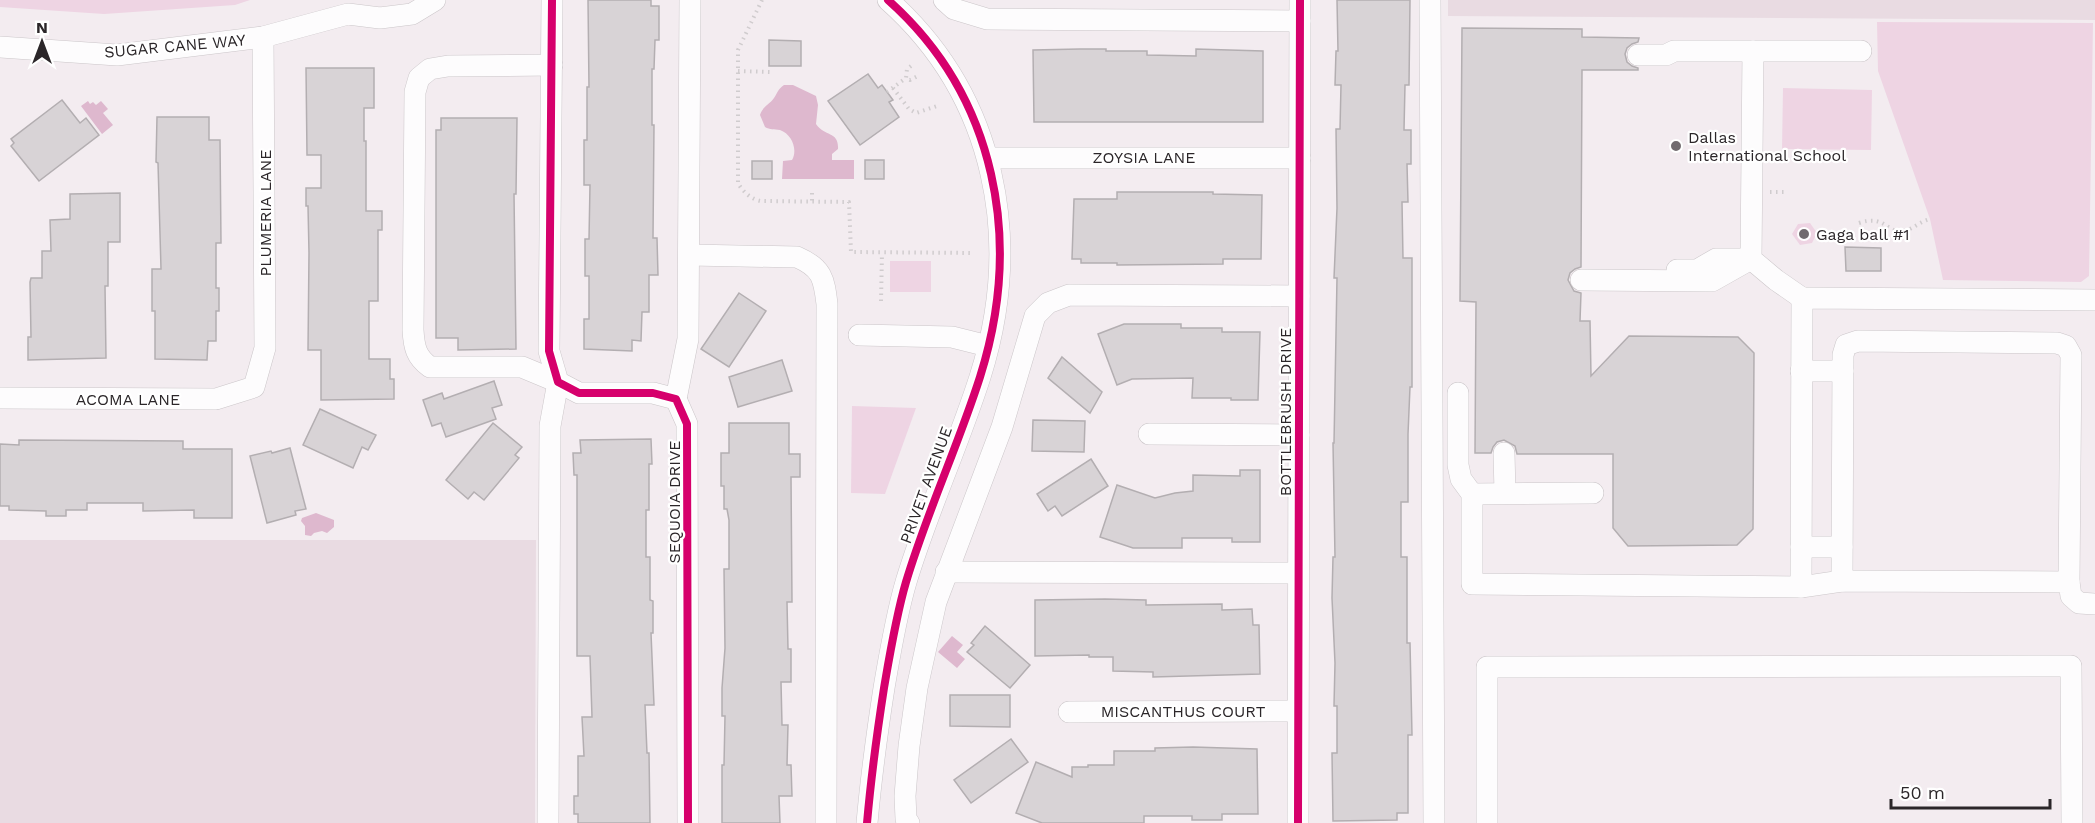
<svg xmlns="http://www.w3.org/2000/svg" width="2095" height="823" viewBox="0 0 2095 823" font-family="'Work Sans',sans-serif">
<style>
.built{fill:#e9dbe2}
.green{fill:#eed4e3}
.water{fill:#deb8ce}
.building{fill:#d8d3d6;stroke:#b3aeb1;stroke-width:1.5}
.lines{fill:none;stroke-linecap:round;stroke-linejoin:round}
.minor-casing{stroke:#cbc6c9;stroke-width:22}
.path{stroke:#d0ccce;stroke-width:4;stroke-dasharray:1.5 4.5;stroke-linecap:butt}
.minor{stroke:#fdfcfd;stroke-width:21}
.cycleway-casing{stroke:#fff;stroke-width:11}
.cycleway{stroke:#d6006c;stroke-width:8}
.poi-dot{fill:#716b6f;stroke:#fff;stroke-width:2}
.labels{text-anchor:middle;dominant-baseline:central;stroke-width:4.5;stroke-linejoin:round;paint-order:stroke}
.street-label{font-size:16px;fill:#2b2629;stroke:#fff}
.poi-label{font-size:16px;fill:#2b2629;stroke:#fff;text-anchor:start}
</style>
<rect width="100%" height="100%" fill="#f3ecf0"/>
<!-- built -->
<g class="built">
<polygon points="1448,0 2095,0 2095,20 1448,16"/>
<polygon points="0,540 536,540 535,823 0,823"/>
</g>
<!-- green -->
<g class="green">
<polygon points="0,0 250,0 235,5 104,14 0,7"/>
<polygon points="1877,22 2093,23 2089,276 2081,282 1943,280 1930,219 1878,71"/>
<polygon points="1783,88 1872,90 1871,150 1782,149"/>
<polygon points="1810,223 1817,233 1812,243 1800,245 1792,234 1798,224"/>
<rect x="890" y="261" width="41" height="31"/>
<polygon points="852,406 916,408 885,494 851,493"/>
</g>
<!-- water -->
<g class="water">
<path d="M784,85H793L816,96L818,105L816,124C825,137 839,131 838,149L832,154V160H854V179H782L783,161L792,160C798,150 792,134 780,130C774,129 770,130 765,127L760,115C763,106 769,105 774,98C778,92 778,89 784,85Z"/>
<polygon points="88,101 90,104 93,102 96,105 101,101 108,109 103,113 113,125 102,134 81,106"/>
<polygon points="316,513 334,520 334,527 327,533 322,531 314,533 311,536 305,535 305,526 301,521 302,518"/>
<polygon points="952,636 963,645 957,652 965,659 957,668 938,652"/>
</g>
<!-- building -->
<g class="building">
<polygon points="588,0 651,0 651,6 659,6 659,40 655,40 654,69 652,69 652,125 654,125 653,238 657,238 658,275 649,275 649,312 642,312 641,341 632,340 632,351 584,349 584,319 589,319 589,276 585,276 585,239 589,239 590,185 584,185 584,140 587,140 587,87 589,87"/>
<polygon points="1337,0 1410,0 1409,85 1405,85 1404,130 1411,130 1411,164 1407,164 1408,202 1402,202 1403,258 1412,258 1412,387 1410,387 1408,434 1408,502 1401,502 1401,557 1407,557 1407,643 1410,643 1412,735 1408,735 1408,813 1397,813 1397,820 1333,821 1332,753 1337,753 1337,706 1334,706 1335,663 1332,598 1333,557 1335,557 1333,443 1334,443 1337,278 1334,278 1337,208 1336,129 1340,129 1341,85 1335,85 1336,51 1338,51"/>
<polygon points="1462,28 1582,29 1582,37 1639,38 1638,42 1632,44 1627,48 1625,54 1627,62 1632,66 1638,68 1638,70 1582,70 1581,267 1575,269 1570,273 1568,280 1574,291 1581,293 1580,321 1590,321 1591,376 1629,336 1738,337 1754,353 1753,529 1737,545 1628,546 1613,528 1613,454 1517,454 1515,446 1504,440 1497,442 1493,447 1491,453 1475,453 1476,302 1460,301"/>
<polygon points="769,40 801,41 801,66 769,66"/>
<polygon points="1080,49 1106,49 1106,51 1147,51 1147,55 1196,56 1196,49 1263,51 1263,122 1034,122 1033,50"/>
<polygon points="306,68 374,68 374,108 364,108 364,141 366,141 366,211 382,211 382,230 378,230 378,301 369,301 369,359 390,359 390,379 394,379 394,399 321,400 321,350 308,350 309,253 308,206 306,206 306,188 321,188 321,155 307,155"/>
<polygon points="868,74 878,88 882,85 893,100 889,102 899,117 860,145 828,101"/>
<polygon points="62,100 80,123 86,118 99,135 39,181 11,146 14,143 11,139"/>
<polygon points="157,117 209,117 209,140 220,140 221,243 216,243 216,288 219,288 219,311 216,311 216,341 208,341 207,360 155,359 155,311 152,311 152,269 161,269 158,163 156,162"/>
<polygon points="441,118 517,118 516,194 514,194 516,349 458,350 458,338 436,338 436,130 441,130"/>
<rect x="865" y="160" width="19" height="19"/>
<rect x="752" y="161" width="20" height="18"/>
<polygon points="1117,192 1213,192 1213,194 1262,195 1261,259 1223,259 1223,264 1117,265 1117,263 1081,263 1081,259 1072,259 1074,199 1117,199"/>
<polygon points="120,193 120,242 108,242 108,286 105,286 106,358 28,360 28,337 31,337 30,282 31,278 42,278 42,251 51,251 50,220 70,219 70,194"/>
<polygon points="1845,247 1881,248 1881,271 1846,271"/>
<polygon points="739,293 766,311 729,367 701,349"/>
<polygon points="1124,324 1181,324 1181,328 1222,328 1222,332 1260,332 1258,400 1231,400 1231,398 1192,398 1193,378 1132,379 1117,385 1098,334"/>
<polygon points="1062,357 1102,392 1090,413 1048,378"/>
<polygon points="782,360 792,391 738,407 729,377"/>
<polygon points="494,381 502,405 492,408 496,419 446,437 441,423 432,426 423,400 442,393 444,399"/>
<polygon points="320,409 376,435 368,450 362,447 353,468 303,445"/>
<polygon points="1033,420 1085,421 1084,452 1032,451"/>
<polygon points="493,423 522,447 515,455 519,458 484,500 474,492 468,499 446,480"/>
<polygon points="729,423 789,423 789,454 800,454 800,477 791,477 792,602 787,602 788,649 791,649 791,682 781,682 782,725 788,725 787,765 791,765 792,796 779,796 780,823 722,823 722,765 724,765 725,716 722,716 722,688 725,648 724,569 729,569 729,520 727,509 724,509 724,486 721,486 721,453 729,453"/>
<polygon points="651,439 652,464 649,464 649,510 646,510 646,557 650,557 650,600 653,601 653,633 651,633 654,705 645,705 647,753 649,753 650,823 578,823 578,814 574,814 574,796 578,796 578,756 584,756 582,717 592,717 590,656 577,656 577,475 574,475 573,453 581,453 580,440"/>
<polygon points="19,440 183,441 183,449 232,449 232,518 194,518 194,510 143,511 143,503 87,503 87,510 66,510 66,516 46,516 46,511 9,510 9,506 0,506 0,444 19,445"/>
<polygon points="290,448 306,509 295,511 296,515 267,523 250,456 271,451 272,453"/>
<polygon points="1091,459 1108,486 1062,516 1055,506 1048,511 1037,494"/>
<polygon points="1240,470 1260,470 1260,542 1232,542 1232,538 1182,538 1182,548 1133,548 1100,537 1117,485 1155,498 1175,493 1193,491 1193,475 1240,476"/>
<polygon points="1105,599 1146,600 1146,605 1222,604 1222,610 1252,609 1253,625 1259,625 1260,674 1153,677 1153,672 1113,671 1113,657 1089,657 1089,655 1035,656 1035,600"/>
<polygon points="985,626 1030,665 1010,688 967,652 974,645 971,643"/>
<polygon points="950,695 1010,695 1010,727 950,726"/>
<polygon points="1011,739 1028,762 971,803 954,780"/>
<polygon points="1193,747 1257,749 1258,814 1222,814 1222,820 1192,820 1192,816 1144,816 1144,823 1042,823 1016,813 1036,762 1072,777 1072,767 1088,767 1088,765 1114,765 1114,751 1155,751 1155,748"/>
</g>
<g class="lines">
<!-- minor casing -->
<g class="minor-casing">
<g id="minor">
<polyline points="552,0 549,351 558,382 579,393 653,393 676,399 687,424 688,823"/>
<polyline points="944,0 954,9 987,19 1300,21"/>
<polyline points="1430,0 1434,823"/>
<polyline points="0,47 117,55 263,37 348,14 380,18 412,14 435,0"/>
<polyline points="1753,51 1861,51"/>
<polyline points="1638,55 1666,55 1674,51 1753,51 1751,259 1776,280 1802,298"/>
<polyline points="988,158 1300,158"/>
<path d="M690,255L797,257C822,268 824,278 827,304L826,823"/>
<polyline points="1677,270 1697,270 1716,259 1748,259"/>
<polyline points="1581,280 1712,281 1751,259"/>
<polyline points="859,335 952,337 988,346"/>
<polyline points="1801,371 1843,371"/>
<polyline points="1458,393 1458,465 1461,479 1472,494 1472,584 1801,587 1842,581 2069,582 2071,596 2079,603 2095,604"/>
<polyline points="0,398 216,399 254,387 265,348 263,37"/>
<polyline points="676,399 688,339 690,0"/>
<polyline points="1149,434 1299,435"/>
<polyline points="1504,453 1505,493"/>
<polyline points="1472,494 1593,493"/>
<polyline points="1801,547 1842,547"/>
<polyline points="946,572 1298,573"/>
<polyline points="1842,581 1843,355 1846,345 1858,341 2057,343 2066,346 2071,355 2069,582"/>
<polyline points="1801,587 1802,298 2095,300"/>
<polyline points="1069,712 1297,711"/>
<path d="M548,823L550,426L558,382L522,367H430C416,357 414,347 413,330L415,92L419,78L430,69L448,66L552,65"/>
<path d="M867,823C871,778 877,733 884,688C890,653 896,616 906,582C927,512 958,446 980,377C1023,241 997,97 888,0"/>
<polyline points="909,823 906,819 905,796 909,746 917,688 936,602 1002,427 1035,316 1048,303 1069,295 1299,296"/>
<polyline points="1298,823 1300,0"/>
<polyline points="1487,823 1487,667 2071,666 2072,823"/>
</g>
</g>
<!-- path -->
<g class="path">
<path d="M762,0L738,50V183C742,191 752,200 761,201L849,202L851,252L974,253"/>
<polyline points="911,66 907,69 906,78 910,80 918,76"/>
<polyline points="738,71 770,72"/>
<polyline points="893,88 909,109 916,113 937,106"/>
<polyline points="887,92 906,78"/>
<polyline points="1770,192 1784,192"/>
<polyline points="812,193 812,201"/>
<path d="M1859,223C1886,214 1886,234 1904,231C1914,229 1920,221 1931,219"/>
<polyline points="881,301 882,253"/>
</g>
<!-- minor -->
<use href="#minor" class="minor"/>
<!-- cycleway casing -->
<g class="cycleway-casing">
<g id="cycleway">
<polyline points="552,0 549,351 558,382 579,393 653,393 676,399 687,424 688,823"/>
<path d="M867,823C871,778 877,733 884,688C890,653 896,616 906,582C927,512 958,446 980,377C1023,241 997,97 888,0"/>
<polyline points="1298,823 1300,0"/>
</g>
</g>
<!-- cycleway -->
<use href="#cycleway" class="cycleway"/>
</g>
<!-- markers -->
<g class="poi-dot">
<circle cx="1676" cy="146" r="6"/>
<circle cx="1804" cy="234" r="6"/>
</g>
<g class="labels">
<!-- street labels -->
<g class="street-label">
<text transform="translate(175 46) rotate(-5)">SUGAR CANE WAY</text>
<text x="1144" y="157">ZOYSIA LANE</text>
<text transform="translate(265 213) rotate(-90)">PLUMERIA LANE</text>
<text x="128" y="399">ACOMA LANE</text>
<text transform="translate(1285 412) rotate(-90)">BOTTLEBRUSH DRIVE</text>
<text transform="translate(926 485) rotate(-70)">PRIVET AVENUE</text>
<text transform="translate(674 502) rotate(-90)">SEQUOIA DRIVE</text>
<text x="1183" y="711">MISCANTHUS COURT</text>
</g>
<!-- poi labels -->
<g class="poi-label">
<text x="1688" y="137">Dallas<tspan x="1688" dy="18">International School</tspan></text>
<text x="1816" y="234">Gaga ball #1</text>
</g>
</g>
<!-- north arrow -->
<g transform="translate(42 42)" stroke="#ffffff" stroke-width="4.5" paint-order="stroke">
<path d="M0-4.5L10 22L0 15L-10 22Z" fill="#2b2629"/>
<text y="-9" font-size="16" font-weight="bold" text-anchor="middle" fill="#2b2629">N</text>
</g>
<!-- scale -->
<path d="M1891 799v9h159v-9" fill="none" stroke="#2b2629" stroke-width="3"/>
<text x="1900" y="799" font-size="18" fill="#2b2629" stroke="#ffffff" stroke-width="4.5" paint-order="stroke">50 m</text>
</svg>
